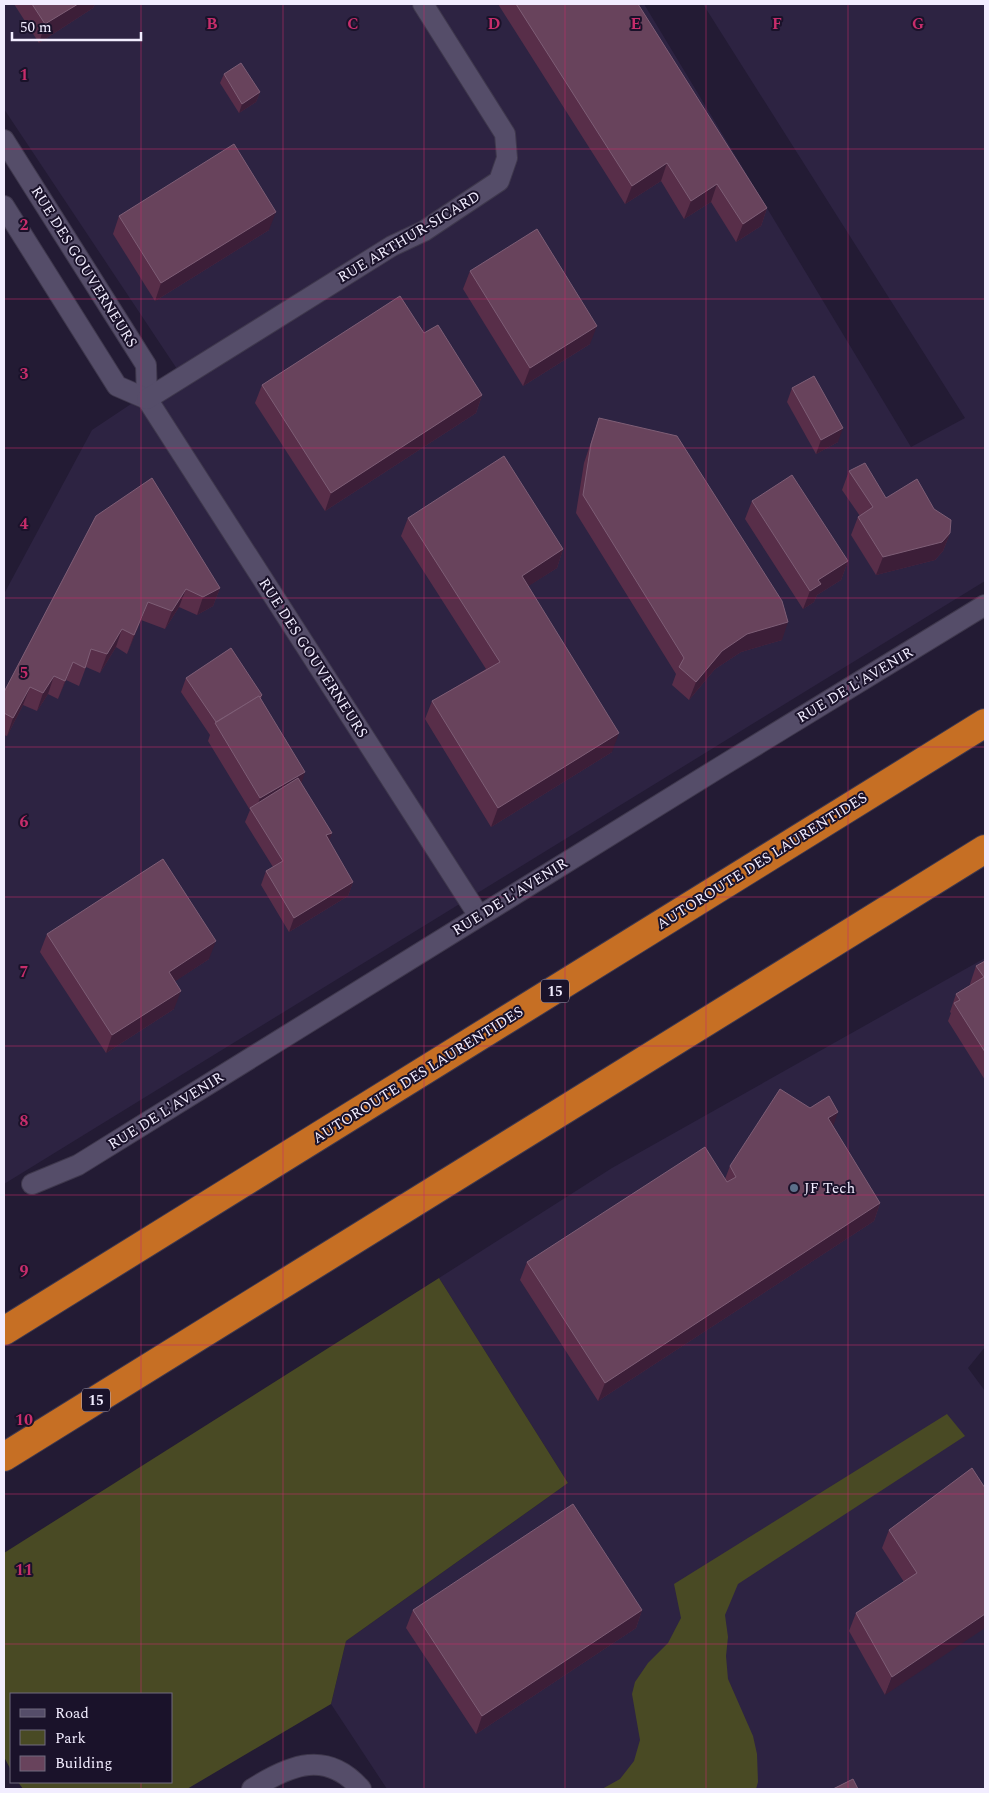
<svg xmlns="http://www.w3.org/2000/svg" width="989" height="1793" viewBox="0 0 989 1793" font-family="Spectral,serif">
<style>
.built{fill:#2d2342}
.green{fill:#494a24}
.lines{fill:none;stroke-linecap:round;stroke-linejoin:round}
.street-casing{stroke:#3f384d;stroke-width:22}
.highway-casing{stroke:#3f384d;stroke-width:30}
.street{stroke:#554d69;stroke-width:20}
.highway{stroke:#c66f24;stroke-width:28}
.wall{fill:#582e49}
.shaded-wall{fill:#3c1e38}
.building{fill:#68435c;stroke:#7e5e76}
.grid{fill:none;stroke:#c72d6b;stroke-width:1;stroke-opacity:0.55}
.service-dot{fill:#5c6f8a;stroke:#1a122a;stroke-width:2}
.labels{text-anchor:middle;dominant-baseline:central;stroke-width:4;stroke-linejoin:round;paint-order:stroke}
.shield{fill:#1a122a;stroke:#b1abbf;stroke-width:1}
.shield-label{font-size:14px;font-weight:bold;fill:#f2edff}
.street-label{font-size:15px;fill:#f2edff;stroke:#1a122a}
.poi-label{font-size:15px;fill:#f2edff;stroke:#1a122a;text-anchor:start}
.grid-label{font-size:16px;text-anchor:middle;font-weight:bold;fill:#c72d6b;stroke:#1a122a;stroke-width:4;stroke-linejoin:round;paint-order:stroke}
</style>
<rect width="100%" height="100%" fill="#231b34"/>
<!-- built -->
<g class="built">
<polygon points="4,4 644,4 911,447 965,418 703,4 985,4 985,581 4,1184 4,594 92,430 179,372 4,109"/>
<polygon points="985,958 985,1347 968,1368 985,1391 985,1789 387,1789 331,1704 346,1641 568,1483 439,1278 612,1168"/>
</g>
<!-- green -->
<g class="green">
<polygon points="439,1278 568,1483 346,1641 331,1704 187,1789 23,1789 18,1782 171,1782 171,1694 11,1694 11,1770 4,1757 4,1553"/>
<polygon points="947,1414 965,1436 738,1584 725,1615 728,1637 726,1656 728,1679 753,1736 757,1754 758,1782 756,1789 602,1789 620,1779 634,1761 640,1740 632,1694 635,1682 648,1663 668,1643 681,1618 674,1584"/>
</g>
<g class="lines">
<!-- street casing -->
<g class="street-casing">
<g id="street">
<polyline points="4,140 146,365 147,399 479,916"/>
<polyline points="4,206 117,386 147,399"/>
<polyline points="147,399 392,246 424,231 499,181 507,158 505,134 423,4"/>
<polyline points="32,1184 78,1165 717,769 985,605"/>
<path d="M252,1789C291,1764 327,1750 361,1789"/>
</g>
</g>
<!-- highway casing -->
<g class="highway-casing">
<g id="highway">
<polyline points="4,1331 985,723"/>
<polyline points="4,1457 985,849"/>
</g>
</g>
<!-- street -->
<use href="#street" class="street"/>
<!-- highway -->
<use href="#highway" class="highway"/>
</g>
<!-- wall -->
<g class="wall">
<polygon points="14,4 95,4 93,8 39,43"/>
<polygon points="498,4 638,4 767,208 761,226 736,242 711,202 684,219 661,181 625,204"/>
<polygon points="224,74 260,92 256,102 239,113 220,83"/>
<polygon points="119,216 269,230 155,301 113,234"/>
<polygon points="470,271 590,344 523,386 463,289"/>
<polygon points="424,333 482,395 476,413 325,511 255,403 262,385"/>
<polygon points="792,388 838,442 816,454 787,402"/>
<polygon points="599,418 782,640 741,652 715,669 689,700 672,685 676,674 576,513 584,463"/>
<polygon points="849,471 886,498 934,509 950,533 943,551 935,560 876,575 851,535 858,517 860,516 842,490"/>
<polygon points="752,501 848,561 841,580 817,595 814,602 803,609 745,519"/>
<polygon points="96,516 220,588 213,606 197,615 179,607 165,629 141,620 127,654 116,647 100,673 86,667 79,686 66,680 58,699 48,694 37,711 23,705 7,736 4,735 4,692"/>
<polygon points="408,518 563,549 557,568 528,586 612,752 491,827 425,719 432,701 486,669 401,536"/>
<polygon points="186,678 262,695 261,699 329,841 353,882 348,896 289,932 261,885 266,871 273,867 245,822 250,810 208,741 210,735 181,692"/>
<polygon points="47,934 209,959 175,981 174,1009 106,1053 40,952"/>
<polygon points="985,961 985,1080 948,1021 951,1013 950,1012 956,994 970,985 970,984 976,966"/>
<polygon points="833,1126 880,1203 874,1221 598,1401 520,1280 527,1262 725,1179 730,1166"/>
<polygon points="972,1468 885,1695 849,1631 856,1613 904,1582 882,1548 889,1530"/>
<polygon points="413,1610 642,1610 636,1628 476,1734 406,1628"/>
</g>
<!-- shaded-wall -->
<g class="shaded-wall">
<polygon points="78,4 95,4 93,8 39,43 45,24"/>
<polygon points="260,92 256,102 239,113 242,104"/>
<polygon points="667,163 661,181 625,204 632,186"/>
<polygon points="717,184 711,202 684,219 691,201"/>
<polygon points="767,208 761,226 736,242 743,224"/>
<polygon points="276,212 269,230 155,301 161,283"/>
<polygon points="597,326 590,344 523,386 530,368"/>
<polygon points="482,395 476,413 325,511 331,493"/>
<polygon points="843,428 838,442 816,454 821,440"/>
<polygon points="950,533 943,551 935,560 876,575 883,557"/>
<polygon points="563,549 557,568 516,594 522,576"/>
<polygon points="848,561 841,580 817,595 814,602 803,609 810,591 818,580"/>
<polygon points="220,588 213,606 197,615 203,597"/>
<polygon points="186,589 179,607 165,629 172,611"/>
<polygon points="148,602 141,620 127,654 134,635"/>
<polygon points="788,622 782,640 741,652 715,669 689,700 696,682 722,651 747,634"/>
<polygon points="122,629 116,647 100,673 107,654"/>
<polygon points="73,662 66,680 58,699 65,681"/>
<polygon points="54,676 48,694 37,711 43,693"/>
<polygon points="30,687 23,705 7,736 13,718"/>
<polygon points="619,733 612,752 491,827 498,808"/>
<polygon points="305,772 299,791 254,815 260,798"/>
<polygon points="332,833 327,847 326,835"/>
<polygon points="353,882 348,896 289,932 294,918"/>
<polygon points="216,941 209,959 162,990 169,972"/>
<polygon points="181,991 174,1009 106,1053 112,1035"/>
<polygon points="838,1112 832,1130 828,1118"/>
<polygon points="880,1203 874,1221 598,1401 605,1383"/>
<polygon points="642,1610 636,1628 476,1734 482,1716"/>
<polygon points="985,1614 985,1628 885,1695 892,1677"/>
</g>
<!-- building -->
<g class="building">
<polygon points="32,4 78,4 45,24"/>
<polygon points="516,4 638,4 767,208 743,224 717,184 691,201 667,163 632,186"/>
<polygon points="241,63 260,92 242,104 224,74"/>
<polygon points="234,144 276,212 161,283 119,216"/>
<polygon points="537,229 597,326 530,368 470,271"/>
<polygon points="400,296 424,333 438,325 482,395 331,493 262,385"/>
<polygon points="814,376 843,428 821,440 792,388"/>
<polygon points="599,418 677,436 782,601 788,622 747,634 722,651 696,682 679,667 684,658 583,495 591,444"/>
<polygon points="504,456 563,549 522,576 619,733 498,808 432,701 500,662 408,518"/>
<polygon points="865,463 886,498 917,479 934,509 951,520 950,533 942,542 883,557 858,517 873,507 849,471"/>
<polygon points="792,475 848,561 818,580 821,584 810,591 752,501"/>
<polygon points="152,478 220,588 203,597 186,589 172,611 148,602 134,635 122,629 107,654 91,649 85,668 73,662 65,681 54,676 43,693 30,687 13,718 4,713 4,692 96,516"/>
<polygon points="231,648 262,695 260,697 259,696 216,722 186,678"/>
<polygon points="259,696 305,772 260,798 215,723"/>
<polygon points="298,778 332,833 326,835 353,882 294,918 266,871 283,861 250,808"/>
<polygon points="163,859 216,941 169,972 181,991 112,1035 47,934"/>
<polygon points="985,961 985,1052 954,1003 960,1000 956,994 984,977 976,966"/>
<polygon points="780,1089 810,1108 829,1096 838,1112 828,1118 880,1203 605,1383 527,1262 705,1147 727,1182 736,1177 730,1166"/>
<polygon points="972,1468 985,1488 985,1614 892,1677 856,1613 917,1573 889,1530"/>
<polygon points="573,1504 642,1610 482,1716 413,1610"/>
<polygon points="853,1779 858,1789 833,1789"/>
</g>
<!-- grid -->
<path class="grid" d="M141,4V1694M283,4V1789M424,4V1789M565,4V1789M706,4V1789M848,4V1789M4,149H985M4,299H985M4,448H985M4,598H985M4,747H985M4,897H985M4,1046H985M4,1195H985M4,1345H985M4,1494H985M4,1644H985M141,1782V1789"/>
<!-- markers -->
<circle class="service-dot" cx="794" cy="1188" r="5"/>
<g class="labels">
<!-- shield labels -->
<g class="shield">
<rect x="541" y="979.5" width="28" height="23" rx="4"/>
<rect x="82" y="1388.5" width="28" height="23" rx="4"/>
</g>
<g class="shield-label">
<text x="555" y="991">15</text>
<text x="96" y="1400">15</text>
</g>
<!-- street labels -->
<g class="street-label">
<text transform="translate(409 237) rotate(-31)">RUE ARTHUR-SICARD</text>
<text transform="translate(84 267) rotate(58)">RUE DES GOUVERNEURS</text>
<text transform="translate(313 658) rotate(57)">RUE DES GOUVERNEURS</text>
<text transform="translate(855 685) rotate(-31)">RUE DE L'AVENIR</text>
<text transform="translate(762 861) rotate(-32)">AUTOROUTE DES LAURENTIDES</text>
<text transform="translate(510 897) rotate(-32)">RUE DE L'AVENIR</text>
<text transform="translate(418 1075) rotate(-32)">AUTOROUTE DES LAURENTIDES</text>
<text transform="translate(166 1111) rotate(-32)">RUE DE L'AVENIR</text>
</g>
<!-- poi labels -->
<g class="poi-label">
<text x="804" y="1188">JF Tech</text>
</g>
</g>
<g class="grid-label">
<text x="212" y="29">B</text>
<text x="353" y="29">C</text>
<text x="494" y="29">D</text>
<text x="636" y="29">E</text>
<text x="777" y="29">F</text>
<text x="918" y="29">G</text>
<text x="24" y="80">1</text>
<text x="24" y="230">2</text>
<text x="24" y="379">3</text>
<text x="24" y="529">4</text>
<text x="24" y="678">5</text>
<text x="24" y="827">6</text>
<text x="24" y="977">7</text>
<text x="24" y="1126">8</text>
<text x="24" y="1276">9</text>
<text x="24" y="1425">10</text>
<text x="24" y="1575">11</text>
</g>
<!-- border -->
<rect width="989" height="1793" fill="none" stroke="#f2edff" stroke-width="10"/>
<!-- legend -->
<rect x="10" y="1693" width="162" height="90" fill="#1a122a" stroke="#706a7f"/>
<rect x="20" y="1709" width="25" height="8" fill="#554d69" stroke="#706a7f"/>
<text x="55" y="1718" font-size="15" fill="#f2edff">Road</text>
<rect x="20" y="1730" width="25" height="15" fill="#494a24" stroke="#706a7f"/>
<text x="55" y="1743" font-size="15" fill="#f2edff">Park</text>
<rect x="20" y="1756" width="25" height="15" fill="#68435c" stroke="#706a7f"/>
<text x="55" y="1768" font-size="15" fill="#f2edff">Building</text>
<!-- scale -->
<path d="M12 32v8h129v-8" fill="none" stroke="#f2edff" stroke-width="2.5"/>
<text x="20" y="32" font-size="15" fill="#f2edff" stroke="#1a122a" stroke-width="4" paint-order="stroke">50 m</text>
</svg>
